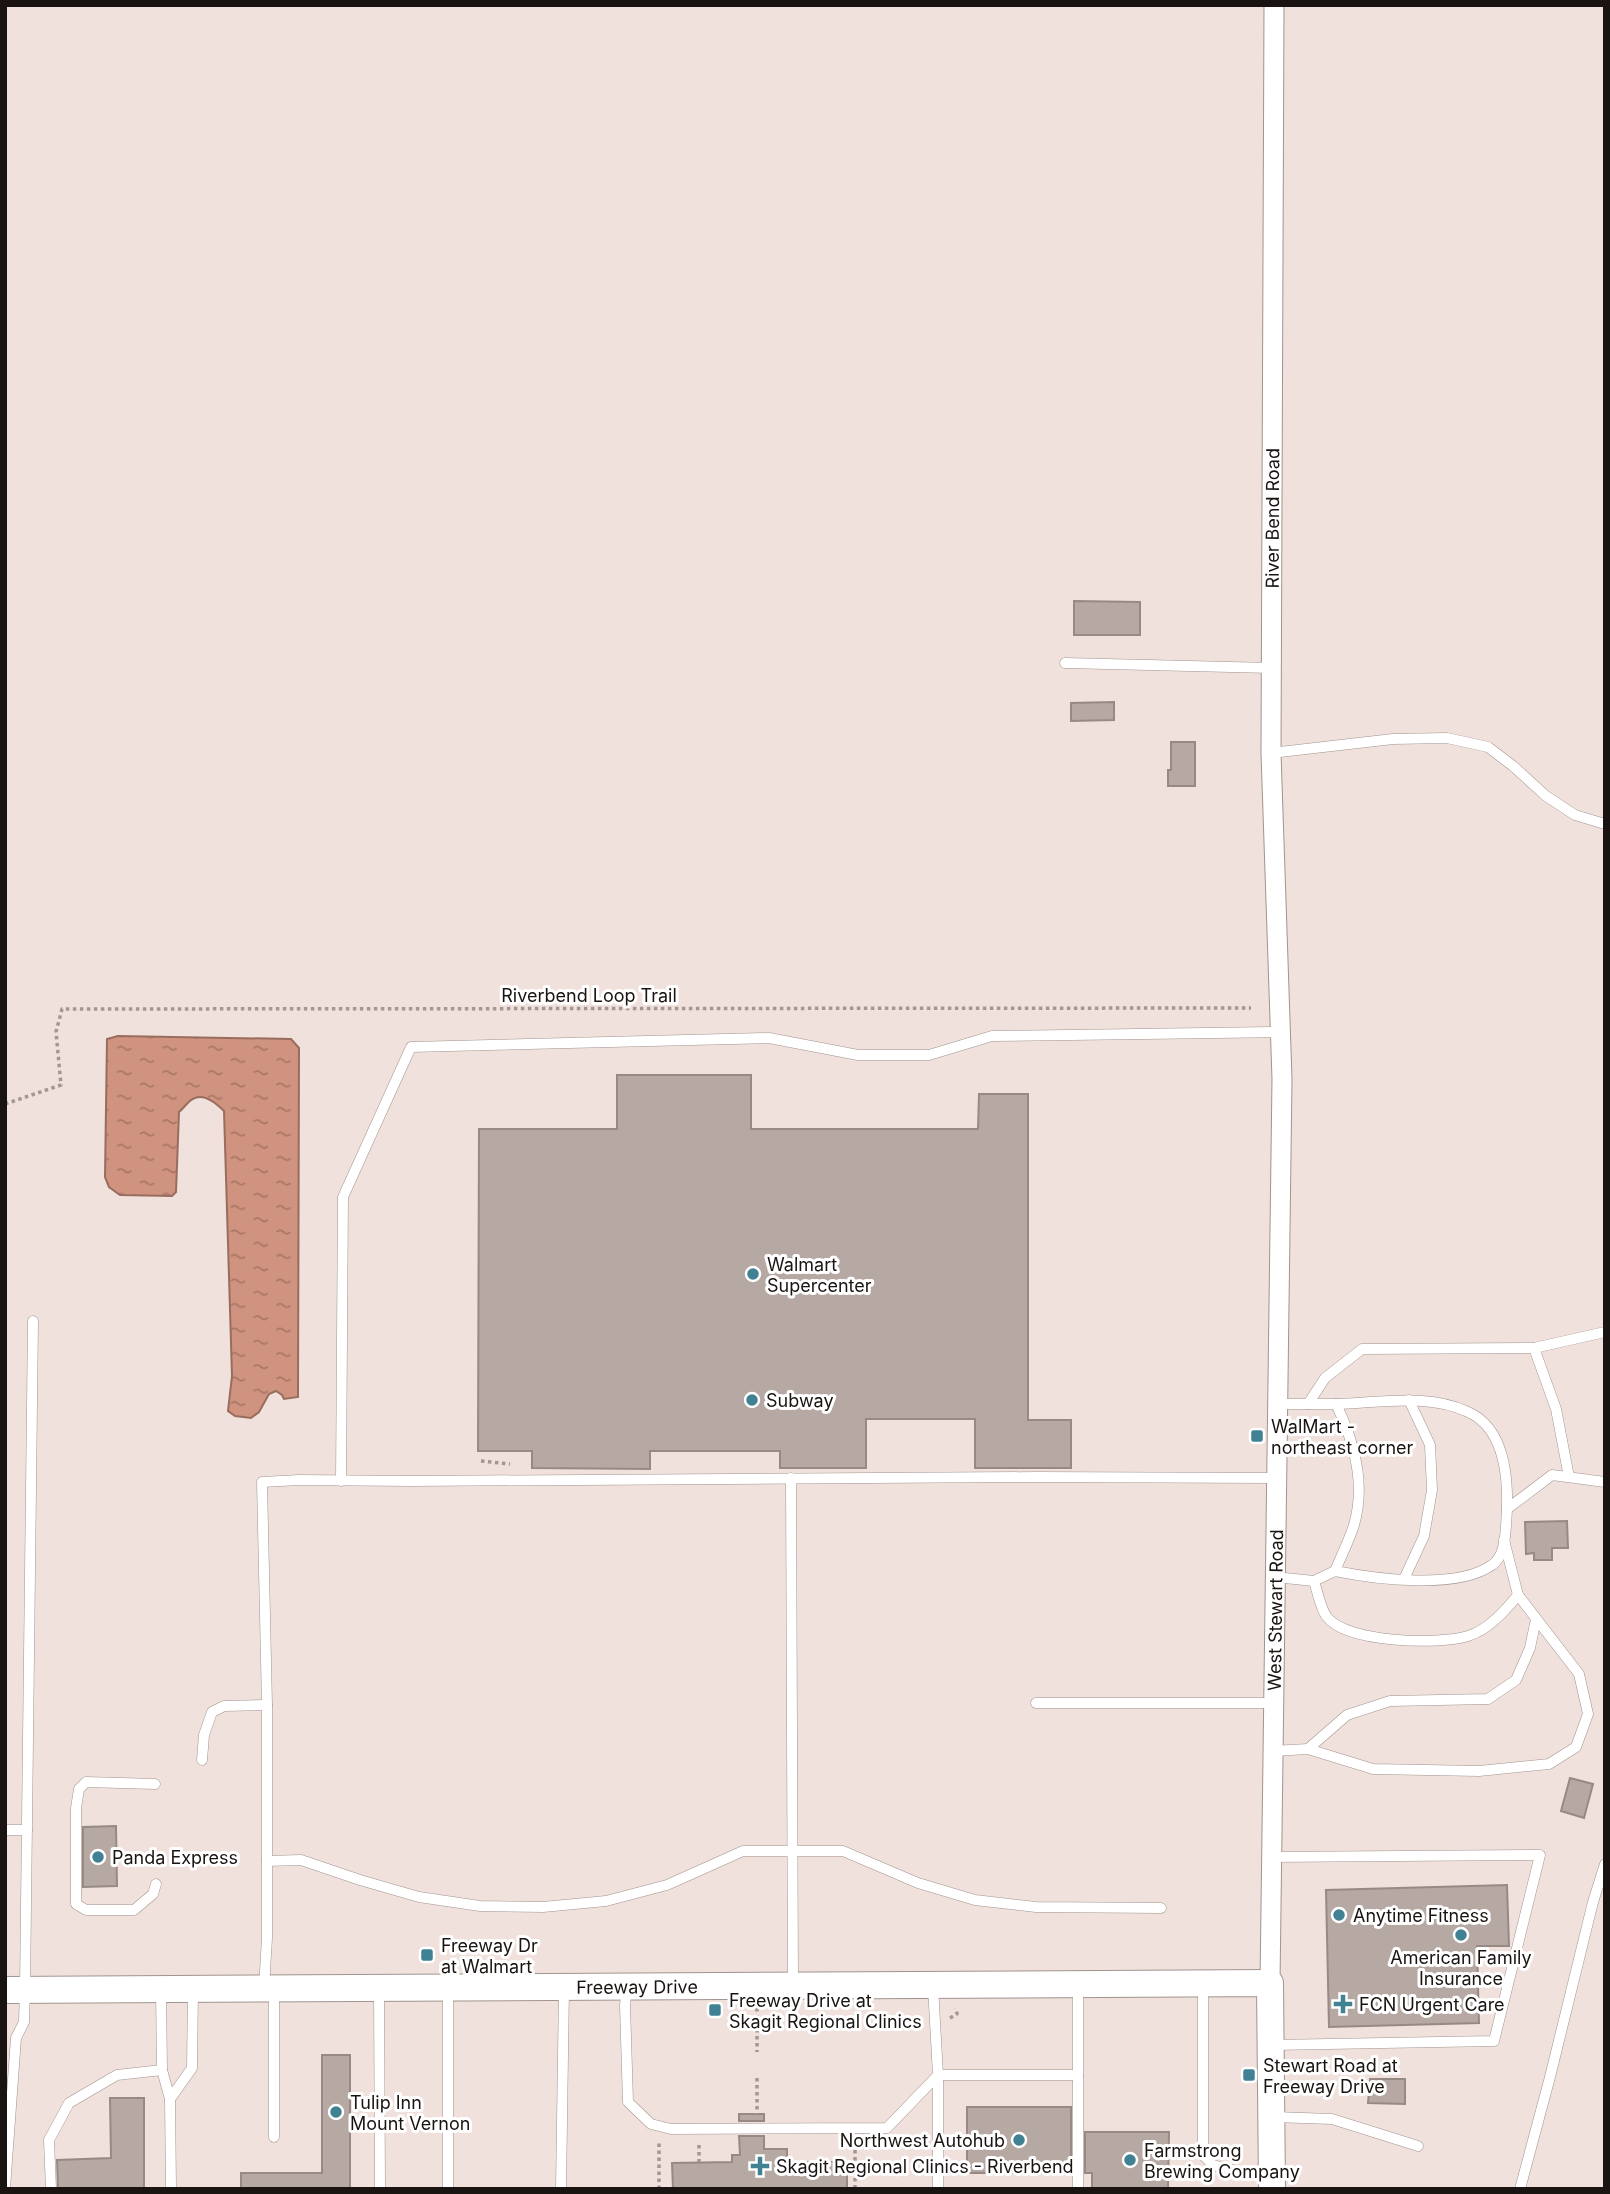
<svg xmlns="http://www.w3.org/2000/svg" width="1610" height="2194" viewBox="0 0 1610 2194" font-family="Inter,sans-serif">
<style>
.water{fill:url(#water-ripples);stroke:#996d5e;stroke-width:2}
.building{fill:#b6a8a3;stroke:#978a85;stroke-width:2}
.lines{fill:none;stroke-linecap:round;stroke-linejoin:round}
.lane-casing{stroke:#a1948f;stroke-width:11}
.street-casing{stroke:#a1948f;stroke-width:21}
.secondary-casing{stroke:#a1948f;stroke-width:28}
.path{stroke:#a29793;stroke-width:3.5;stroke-dasharray:3.5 3.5;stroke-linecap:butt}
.lane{stroke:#fff;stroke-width:10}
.street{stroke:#fff;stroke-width:19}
.secondary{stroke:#fff;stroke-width:26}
.poi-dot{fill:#408194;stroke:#fff;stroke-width:2.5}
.labels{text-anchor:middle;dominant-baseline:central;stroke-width:6;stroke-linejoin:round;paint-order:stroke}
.street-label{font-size:18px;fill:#191412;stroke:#fff}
.poi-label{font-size:18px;fill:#191412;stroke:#fff;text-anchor:start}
</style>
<defs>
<pattern id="water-ripples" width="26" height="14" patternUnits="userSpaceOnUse" patternTransform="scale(1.75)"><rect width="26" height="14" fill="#d0937f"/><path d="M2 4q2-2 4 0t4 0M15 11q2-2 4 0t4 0" fill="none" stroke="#a87767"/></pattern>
</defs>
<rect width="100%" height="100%" fill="#f0e1dc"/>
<!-- water -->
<path class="water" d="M118,1036L291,1039L299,1048L298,1397L284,1399L282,1395L276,1391L269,1394L259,1412L251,1418L235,1416L228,1411L232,1376L224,1111C217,1104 204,1092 193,1099C188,1101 184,1108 179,1112L176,1192L172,1196L120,1195L109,1187L105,1177L107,1039Z"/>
<!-- building -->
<g class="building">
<polygon points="1074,601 1140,602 1140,635 1074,635"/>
<polygon points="1114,702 1114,720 1071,721 1071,703"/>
<polygon points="1171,742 1195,742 1195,786 1168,786 1168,770 1171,770"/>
<polygon points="617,1075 751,1075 751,1129 978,1129 979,1094 1028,1094 1028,1420 1071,1420 1071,1468 975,1468 975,1419 866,1419 866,1468 780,1468 780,1451 650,1451 650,1469 532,1468 532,1451 478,1451 479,1129 617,1129"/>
<polygon points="1567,1521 1568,1548 1552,1548 1552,1560 1534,1560 1534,1553 1526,1554 1525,1522"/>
<polygon points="1570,1778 1593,1784 1584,1818 1561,1811"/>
<polygon points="116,1826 117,1886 83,1887 83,1827"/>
<polygon points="1507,1885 1509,1946 1477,1946 1479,2023 1329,2027 1326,1890"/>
<polygon points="322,2055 350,2055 350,2189 241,2189 241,2173 322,2173"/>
<polygon points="1370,2079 1405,2079 1405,2104 1368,2103"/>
<polygon points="110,2098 144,2098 144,2189 58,2189 57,2160 111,2158"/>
<rect x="967" y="2107" width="104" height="66"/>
<rect x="739" y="2114" width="25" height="7"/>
<polygon points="1085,2132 1169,2132 1168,2189 1092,2189 1092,2173 1085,2173"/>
<polygon points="739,2136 764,2136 764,2149 787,2149 787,2162 847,2162 847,2189 673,2189 672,2163 732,2162 732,2155 740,2155"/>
</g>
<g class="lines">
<!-- lane casing -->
<g class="lane-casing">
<g id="lane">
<polyline points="1065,663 1272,668"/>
<polyline points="1271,753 1393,739 1447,738 1488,747 1513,766 1546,796 1575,815 1605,824"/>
<polyline points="1534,1348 1556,1409 1569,1477"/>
<path d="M1277,1404C1297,1404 1317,1404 1336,1404C1379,1403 1428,1393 1468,1412C1509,1430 1509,1489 1506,1526C1505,1539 1504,1557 1492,1565C1457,1590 1375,1579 1335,1571"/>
<polyline points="1308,1404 1325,1378 1362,1349 1534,1348 1605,1332"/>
<polyline points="791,1478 793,1985"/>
<polyline points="341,1481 343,1197 411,1047 769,1038 858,1055 929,1055 992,1036 1281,1032"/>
<polyline points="1507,1509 1552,1475 1605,1482"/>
<path d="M1275,1577L1314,1581C1317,1590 1321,1610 1327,1617C1347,1643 1439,1645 1468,1636C1488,1630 1505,1611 1518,1595"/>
<polyline points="1404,1579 1424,1536 1432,1490 1430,1445 1409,1400"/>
<path d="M1314,1581L1335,1571C1341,1556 1349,1541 1354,1525C1366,1484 1354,1441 1336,1404"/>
<polyline points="1036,1703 1273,1703"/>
<polyline points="1308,1749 1347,1715 1390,1701 1488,1699 1516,1680 1530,1648 1536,1619"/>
<polyline points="1272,1751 1308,1749 1373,1769 1479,1771 1549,1764 1576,1747 1588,1714 1579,1674 1518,1595 1504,1540"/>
<polyline points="202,1760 204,1735 212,1712 224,1706 267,1705"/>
<polyline points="155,1784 86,1782 79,1789 76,1808 76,1904 86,1910 134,1910 153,1894 156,1884"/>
<polyline points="5,1830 27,1830"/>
<polyline points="1271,1857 1540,1855 1494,2041 1273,2045"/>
<polyline points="267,1861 301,1860 360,1880 419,1897 480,1906 543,1907 606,1901 667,1885 743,1851 843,1851 918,1883 975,1900 1036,1907 1161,1908"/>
<polyline points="1203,1983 1203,2155 1213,2165 1253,2175 1270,2173"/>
<polyline points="1078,1985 1078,2189"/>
<polyline points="933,1986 938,2075 938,2189"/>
<polyline points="627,1987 625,2005 628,2102 651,2124 671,2129 887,2128 938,2075 1078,2075"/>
<polyline points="264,1988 267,1938 267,1705 262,1482 299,1480 411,1481 1036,1477 1276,1478"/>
<polyline points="379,1989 380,2189"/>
<polyline points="161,1990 162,2070 170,2099 171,2189"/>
<polyline points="448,1990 448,2189"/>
<polyline points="170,2099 192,2068 193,1991"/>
<polyline points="1274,2117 1332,2119 1418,2146"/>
<polyline points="274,2137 274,1989"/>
<polyline points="5,2188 16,2038 24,2022 25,1990 33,1321"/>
<polyline points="51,2189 49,2140 69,2103 117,2075 162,2070"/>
<polyline points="561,2189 564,1988"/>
<polyline points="1520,2189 1550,2077 1593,1902 1605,1864"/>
</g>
</g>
<!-- street casing -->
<g class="street-casing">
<g id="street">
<path id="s1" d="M1270,1983L1282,1079L1271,753L1274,5"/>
</g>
</g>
<!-- secondary casing -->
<g class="secondary-casing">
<g id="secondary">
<path id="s2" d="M5,1990L1270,1983L1272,2189"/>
</g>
</g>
<!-- path -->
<g class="path">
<polyline points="5,1104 61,1085 56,1032 62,1009 1251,1008"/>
<polyline points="481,1461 510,1464"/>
<polyline points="757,2008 757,2052"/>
<polyline points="950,2018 957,2014 956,2008"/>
<polyline points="757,2078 757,2114"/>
<polyline points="855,2143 855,2189"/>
<polyline points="699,2145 699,2162"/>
<polyline points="659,2189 659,2143 662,2143"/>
</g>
<!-- lane -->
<use href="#lane" class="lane"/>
<!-- street -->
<use href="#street" class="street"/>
<!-- secondary -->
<use href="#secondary" class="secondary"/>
</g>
<!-- markers -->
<g class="poi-dot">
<circle cx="753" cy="1274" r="7"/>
<circle cx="752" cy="1400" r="7"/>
<rect x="1250" y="1429" width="14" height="14" rx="3.5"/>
<circle cx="98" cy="1857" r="7"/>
<circle cx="1339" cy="1915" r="7"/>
<circle cx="1461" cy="1935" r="7"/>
<rect x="420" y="1948" width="14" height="14" rx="3.5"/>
<path d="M1339.5 1993.5h7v7h7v7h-7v7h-7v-7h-7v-7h7z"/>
<rect x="708" y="2003" width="14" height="14" rx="3.5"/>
<rect x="1242" y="2068" width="14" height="14" rx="3.5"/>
<circle cx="336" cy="2112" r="7"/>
<circle cx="1019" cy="2140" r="7"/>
<circle cx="1130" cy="2160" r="7"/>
<path d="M756.5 2155.5h7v7h7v7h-7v7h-7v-7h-7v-7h7z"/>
</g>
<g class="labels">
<!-- street labels -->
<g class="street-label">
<text stroke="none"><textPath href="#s1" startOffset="1465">River Bend Road</textPath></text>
<text x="589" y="995">Riverbend Loop Trail</text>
<text stroke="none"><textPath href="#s1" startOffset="373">West Stewart Road</textPath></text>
<text stroke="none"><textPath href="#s2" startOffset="632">Freeway Drive</textPath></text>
</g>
<!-- poi labels -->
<g class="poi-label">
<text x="767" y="1264">Walmart<tspan x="767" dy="21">Supercenter</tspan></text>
<text x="766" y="1400">Subway</text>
<text x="1271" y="1426">WalMart -<tspan x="1271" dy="21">northeast corner</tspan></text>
<text x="112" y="1857">Panda Express</text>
<text x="1353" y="1915">Anytime Fitness</text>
<text x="441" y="1945">Freeway Dr<tspan x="441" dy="21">at Walmart</tspan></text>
<text x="1461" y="1957" text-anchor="middle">American Family<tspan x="1461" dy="21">Insurance</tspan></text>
<text x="729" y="2000">Freeway Drive at<tspan x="729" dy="21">Skagit Regional Clinics</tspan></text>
<text x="1359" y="2004">FCN Urgent Care</text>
<text x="1263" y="2065">Stewart Road at<tspan x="1263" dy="21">Freeway Drive</tspan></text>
<text x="350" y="2102">Tulip Inn<tspan x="350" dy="21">Mount Vernon</tspan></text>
<text x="1005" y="2140" text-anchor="end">Northwest Autohub</text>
<text x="1144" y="2150">Farmstrong<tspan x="1144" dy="21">Brewing Company</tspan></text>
<text x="776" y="2166">Skagit Regional Clinics - Riverbend</text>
</g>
</g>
<!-- border -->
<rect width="1610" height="2194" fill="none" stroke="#191412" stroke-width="14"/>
</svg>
